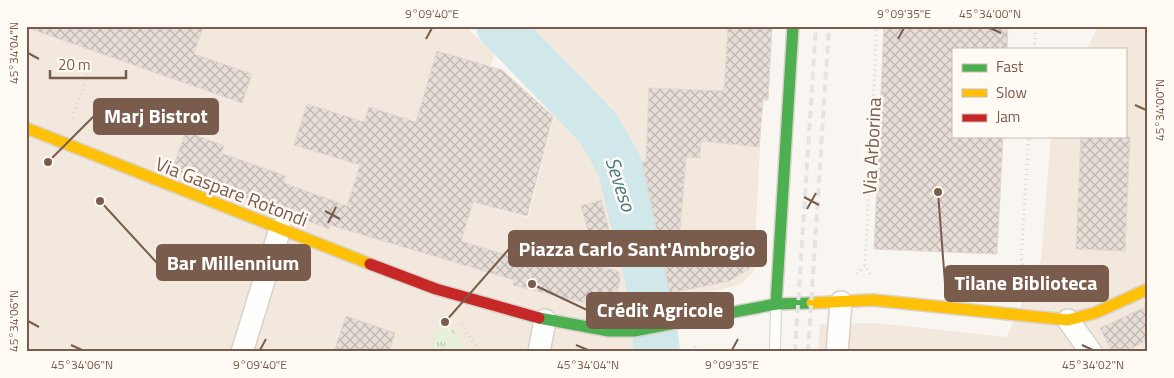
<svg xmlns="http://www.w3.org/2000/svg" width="1174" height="378" viewBox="0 0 1174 378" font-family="'Titillium Web',sans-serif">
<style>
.residential{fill:#f2e8de}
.grass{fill:url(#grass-tufts)}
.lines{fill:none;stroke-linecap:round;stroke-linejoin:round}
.river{stroke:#d0e8ea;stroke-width:46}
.building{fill:url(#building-cross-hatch);stroke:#e2d8d2}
.lane-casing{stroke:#d7d1cb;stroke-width:12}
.street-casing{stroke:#d7d1cb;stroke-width:24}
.fast-casing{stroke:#d9d2cb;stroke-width:14}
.slow-casing{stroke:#d9d2cb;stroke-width:14}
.jam-casing{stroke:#d9d2cb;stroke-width:14}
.path{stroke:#dcd5d0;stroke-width:3;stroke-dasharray:1 4;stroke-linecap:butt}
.lane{stroke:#fefefd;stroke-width:10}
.street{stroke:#fefefd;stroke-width:21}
.fast{stroke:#4caf50;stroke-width:11}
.slow{stroke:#ffc107;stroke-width:11}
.jam{stroke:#c62828;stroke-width:11}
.rail{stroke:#e6e3e7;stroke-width:4;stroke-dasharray:8 5;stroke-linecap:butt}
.ticks{fill:none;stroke:#7a5c4d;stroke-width:2}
.labels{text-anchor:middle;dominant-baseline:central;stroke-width:5;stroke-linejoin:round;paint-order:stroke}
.street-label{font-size:19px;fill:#7a5c4d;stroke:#fffaf3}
.water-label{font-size:20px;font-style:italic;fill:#437c86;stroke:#fffaf3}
.leader{fill:none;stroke:#7a5c4d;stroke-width:2}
.callout-dot{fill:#7a5c4d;stroke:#fffaf3;stroke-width:2}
.callout{fill:#7a5c4d;stroke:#7a5c4d;stroke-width:2}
.callout-label{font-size:20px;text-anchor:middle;font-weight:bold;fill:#fff}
.neatline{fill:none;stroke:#7a5c4d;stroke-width:2}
.ticks-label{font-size:12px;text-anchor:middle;fill:#7a5c4d}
</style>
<defs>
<pattern id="grass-tufts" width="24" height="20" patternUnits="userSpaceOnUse" patternTransform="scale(1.25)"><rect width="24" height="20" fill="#e7f0db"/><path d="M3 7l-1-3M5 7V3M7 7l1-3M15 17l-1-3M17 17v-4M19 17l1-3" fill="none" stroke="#c0c6b4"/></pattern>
<pattern id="building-cross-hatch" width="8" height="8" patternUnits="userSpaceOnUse" patternTransform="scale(1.25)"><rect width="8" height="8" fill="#e6ded7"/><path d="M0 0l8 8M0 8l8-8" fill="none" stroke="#bfb7b1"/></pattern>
</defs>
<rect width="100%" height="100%" fill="#f9f5f0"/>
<!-- residential -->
<g class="residential">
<polygon points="26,26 465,26 494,53 465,172 485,178 479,204 528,218 555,113 594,155 627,276 641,352 26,352"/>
<polygon points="532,26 766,26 755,245 756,263 753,273 739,285 663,302 633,144"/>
<polygon points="1098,26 1148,26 1148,352 818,352 820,324 876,323 1007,337 1041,260 1051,136 1125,136 1125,49 1087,49"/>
</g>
<!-- grass -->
<polygon class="grass" points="442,312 468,352 432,352"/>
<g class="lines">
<!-- river -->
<polyline class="river" points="499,26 599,129 620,167 649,283 657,352"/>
</g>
<!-- building -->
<g class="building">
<polygon points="31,26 203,26 194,54 252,74 242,103 31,29"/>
<polygon points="728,26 772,26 768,100 763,100 759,147 701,141 700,158 686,157 680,230 751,236 749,269 729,281 670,293 642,162 646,162 649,88 724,91"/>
<polygon points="884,26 1008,26 1007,49 953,49 953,136 1003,136 997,254 874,249"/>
<polygon points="437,51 502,70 553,116 527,216 473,202 461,241 520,259 522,248 618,271 620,279 613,310 513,285 514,280 330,225 329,229 172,170 186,131 224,146 221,153 286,176 284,183 347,206 360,165 294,145 307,104 364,122 369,107 416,122"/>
<polygon points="1081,136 1130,136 1125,251 1076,249"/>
<polygon points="601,200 615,253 596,258 581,206"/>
<polygon points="1148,306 1148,340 1123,352 1112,352 1100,328"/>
<polygon points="346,316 395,333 389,352 334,352"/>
</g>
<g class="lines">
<!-- lane casing -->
<g class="lane-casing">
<polyline id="lane" points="775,352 776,305"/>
</g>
<!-- street casing -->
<g class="street-casing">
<g id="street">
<polyline points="1068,320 1091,352"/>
<polyline points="242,352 280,229"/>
<polyline points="539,352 545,320"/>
<polyline points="837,352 841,302"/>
</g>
</g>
<!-- fast casing -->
<g class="fast-casing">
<g id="fast">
<polyline points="776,304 793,26"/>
<polyline points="539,318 609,331 634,331 776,304 812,303"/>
</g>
</g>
<!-- slow casing -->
<g class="slow-casing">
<g id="slow">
<polyline points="26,128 370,264"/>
<polyline points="812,303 873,300 1068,320 1095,313 1148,289"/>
</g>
</g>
<!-- jam casing -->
<g class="jam-casing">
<polyline id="jam" points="370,264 436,289 539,318"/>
</g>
<!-- path -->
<g class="path">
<polyline points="1034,49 1036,26"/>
<polyline points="72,118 92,64"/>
<polyline points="857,274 865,266"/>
<polyline points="870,274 865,266 877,26"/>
<polyline points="1028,289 1021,258 1029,136"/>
<polyline points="461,324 480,352"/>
<polyline points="695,346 699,352"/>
</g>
<!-- lane -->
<use href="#lane" class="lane"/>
<!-- street -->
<use href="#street" class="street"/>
<!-- fast -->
<use href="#fast" class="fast"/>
<!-- slow -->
<use href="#slow" class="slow"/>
<!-- jam -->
<use href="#jam" class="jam"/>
<!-- rail -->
<g class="rail">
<polyline points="795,352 816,26"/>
<polyline points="808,352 829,26"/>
</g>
</g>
<!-- ticks -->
<path class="ticks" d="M990,28L1001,33M426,39L432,28M898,39L904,28M28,53L39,59M1135,105L1146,110M804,197L819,205M807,209L816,193M325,211L340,219M328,223L336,207M28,321L39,327M71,345L82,350M576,345L588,350M1082,345L1093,350M260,350L266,339M732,350L738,339"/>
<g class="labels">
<!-- street labels -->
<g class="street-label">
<text transform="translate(871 146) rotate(-87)">Via Arborina</text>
<text transform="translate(232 191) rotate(21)">Via Gaspare Rotondi</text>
</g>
<!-- water labels -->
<g class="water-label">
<text transform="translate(621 184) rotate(72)">Seveso</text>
</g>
</g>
<!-- callouts -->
<path class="leader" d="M48 162L94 116M445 322L509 249M100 201L157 263M938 192L945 283M532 284L587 310"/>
<g class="callout-dot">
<circle cx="48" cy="162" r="5"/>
<circle cx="445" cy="322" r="5"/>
<circle cx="100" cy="201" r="5"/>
<circle cx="938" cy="192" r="5"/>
<circle cx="532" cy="284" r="5"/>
</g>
<g class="callout">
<rect x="94" y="99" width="124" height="35" rx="5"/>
<rect x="509" y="231" width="257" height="35" rx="5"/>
<rect x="157" y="245" width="153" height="35" rx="5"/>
<rect x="945" y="266" width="163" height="35" rx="5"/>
<rect x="587" y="293" width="146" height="35" rx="5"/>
</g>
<g class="callout-label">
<text x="156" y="123">Marj Bistrot</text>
<text x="637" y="256">Piazza Carlo Sant'Ambrogio</text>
<text x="233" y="270">Bar Millennium</text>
<text x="1026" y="290">Tilane Biblioteca</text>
<text x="660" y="317">Crédit Agricole</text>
</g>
<!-- border -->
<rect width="1174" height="378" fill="none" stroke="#fffaf3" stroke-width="55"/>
<!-- legend -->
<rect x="952" y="48" width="175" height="90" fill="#fffaf3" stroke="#cabbb1"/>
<rect x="962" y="64" width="25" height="8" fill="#4caf50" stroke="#cabbb1"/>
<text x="996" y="72" font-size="15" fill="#7a5c4d">Fast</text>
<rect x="962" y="89" width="25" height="8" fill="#ffc107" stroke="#cabbb1"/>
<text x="996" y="98" font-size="15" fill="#7a5c4d">Slow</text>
<rect x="962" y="114" width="25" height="8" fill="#c62828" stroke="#cabbb1"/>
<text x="996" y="122" font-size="15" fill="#7a5c4d">Jam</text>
<!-- scale -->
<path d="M50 70v8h76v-8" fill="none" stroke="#7a5c4d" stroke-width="2.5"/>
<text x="58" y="70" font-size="15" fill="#7a5c4d" stroke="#fffaf3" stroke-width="4" paint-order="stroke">20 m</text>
<rect x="28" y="28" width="1118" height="322" class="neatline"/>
<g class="ticks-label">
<text x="432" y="18">9°09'40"E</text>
<text x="904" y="18">9°09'35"E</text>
<text x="990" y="18">45°34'00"N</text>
<text transform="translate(14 53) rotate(-90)" y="4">45°34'04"N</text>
<text transform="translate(1160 110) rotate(-90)" y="4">45°34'00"N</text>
<text transform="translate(14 321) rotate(-90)" y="4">45°34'06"N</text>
<text x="82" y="369">45°34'06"N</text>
<text x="260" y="369">9°09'40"E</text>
<text x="588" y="369">45°34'04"N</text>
<text x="732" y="369">9°09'35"E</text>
<text x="1093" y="369">45°34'02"N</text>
</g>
</svg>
